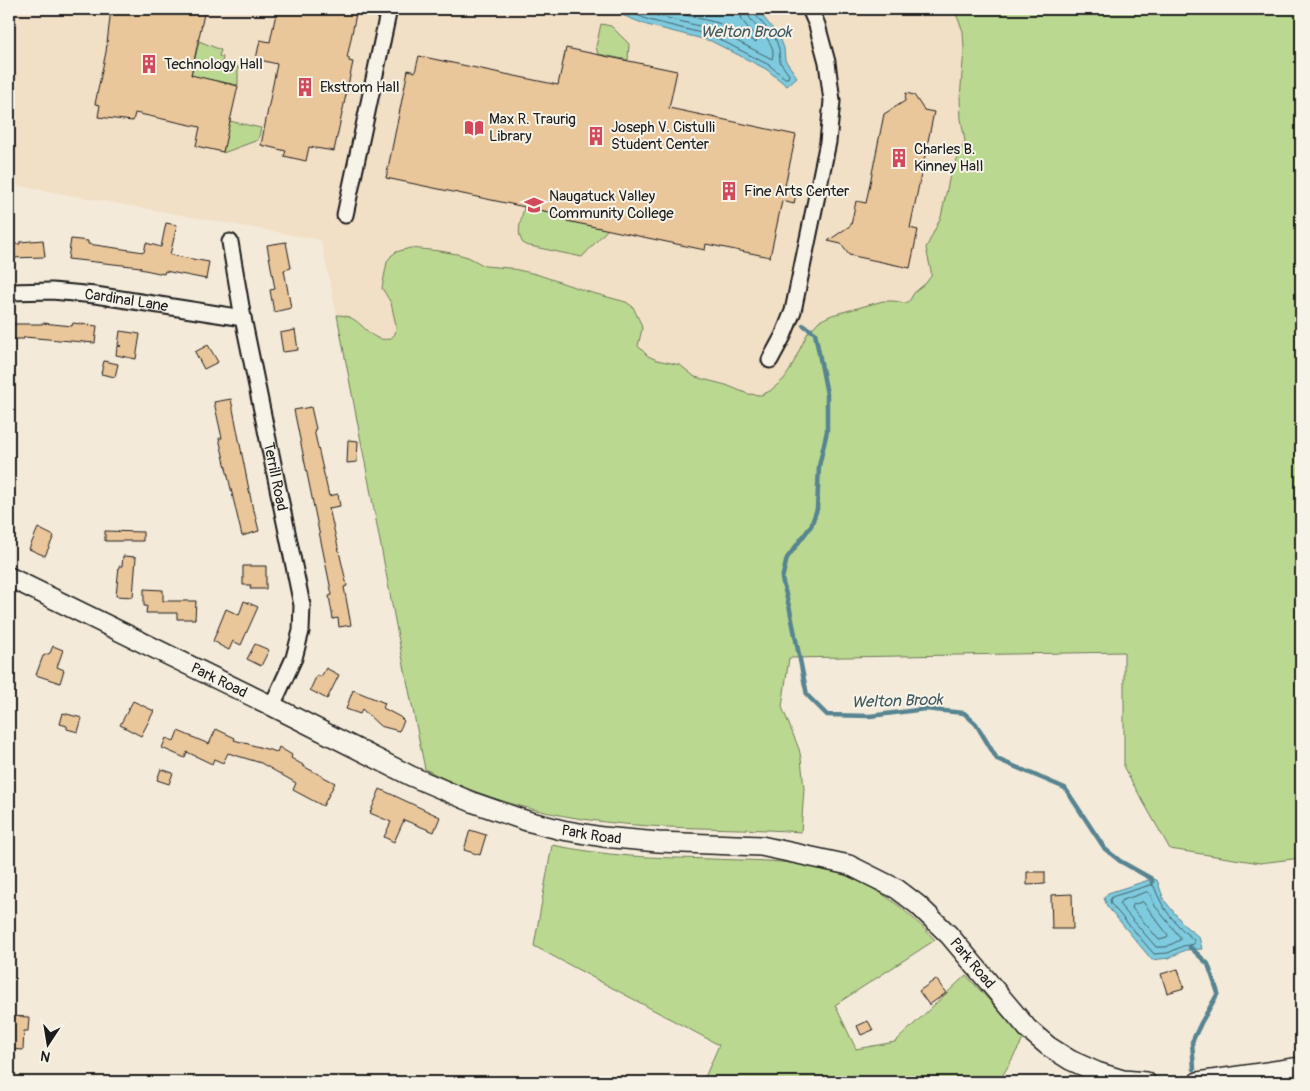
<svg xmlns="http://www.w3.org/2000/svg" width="1310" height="1091" viewBox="0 0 1310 1091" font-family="Pangolin,sans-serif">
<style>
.built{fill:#f1dfc6}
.green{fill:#bbd891;stroke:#6c7a56}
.water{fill:#7ecade;stroke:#578490}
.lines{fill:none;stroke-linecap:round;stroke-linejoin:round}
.shore{stroke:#43626a;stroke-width:1}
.stream{stroke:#578490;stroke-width:4.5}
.building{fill:#eac69b;stroke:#1c1c1c}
.minor-casing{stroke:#1c1c1c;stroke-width:19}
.major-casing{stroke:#1c1c1c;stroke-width:22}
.minor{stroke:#f7f3e8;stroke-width:15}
.major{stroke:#f7f3e8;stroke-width:19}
.labels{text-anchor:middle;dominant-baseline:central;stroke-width:4;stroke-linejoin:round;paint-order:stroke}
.poi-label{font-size:15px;fill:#1c1c1c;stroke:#f7f3e8;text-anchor:start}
.street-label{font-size:15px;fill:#1c1c1c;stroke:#f7f3e8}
.water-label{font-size:16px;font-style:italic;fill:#3e5960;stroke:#f7f3e8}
</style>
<rect width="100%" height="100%" fill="#f4ead9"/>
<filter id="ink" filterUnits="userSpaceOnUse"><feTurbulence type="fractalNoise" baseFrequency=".02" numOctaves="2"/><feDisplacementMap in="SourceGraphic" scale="10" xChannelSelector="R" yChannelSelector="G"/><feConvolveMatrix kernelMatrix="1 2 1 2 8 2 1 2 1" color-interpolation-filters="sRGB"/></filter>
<g filter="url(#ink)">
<!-- built -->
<polygon class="built" points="9,9 954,9 963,31 964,50 960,98 961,119 965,141 950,175 941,217 926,248 931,271 926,283 906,303 893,301 883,301 823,318 807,334 790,370 784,379 766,394 752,395 722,383 695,377 680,365 657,360 644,353 638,346 642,329 641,324 636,311 630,305 621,300 589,292 540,275 509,268 485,266 435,250 410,248 401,250 389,258 382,286 384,293 391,303 396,325 396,331 390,339 378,338 373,337 354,319 337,315 321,240 9,184"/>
<!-- green -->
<g class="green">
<path d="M954,9H1301V858L1260,863L1170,849L1124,768V652L789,658L782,707L799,749L801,758L804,789L801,832C750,828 699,829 649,826C572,821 494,806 425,769L398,636L337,315C365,315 365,343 390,339L395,334L396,325L391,303L382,288L387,262L391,256L396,252L410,248L440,251L457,254L468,257L485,266L509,268L536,274L589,292L626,302L633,307L641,324L642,329L638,346L648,356L657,360L680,365L695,377L726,385L748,394L761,395L770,391L784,379L790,370L807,334L819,321L832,315L883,301H893L906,303L910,300L914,293L926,283L931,276V271L926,248L941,217L950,175L965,141L961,119L960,98L964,50L963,31Z"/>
<polygon points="601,24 611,26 629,44 628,60 598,54 596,47"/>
<polygon points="199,41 221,50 219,56 223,57 222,63 238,67 238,85 191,76"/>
<polygon points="229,121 261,128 258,140 223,153"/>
<path d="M524,207L568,216L567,221L608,229L582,257L525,245C514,235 522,219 524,207Z"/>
<path d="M552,845C578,850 604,854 631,856C658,858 685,858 711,859C757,861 803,859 847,876C882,889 910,913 935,940L835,1005L856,1049L895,1042L966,975L1024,1038L999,1082H703L719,1045L534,946Z"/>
<polygon points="1301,964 1301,1038 1296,1039 1298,965"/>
<polygon points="1301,1069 1301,1082 1228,1082"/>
</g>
<!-- water -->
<g class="water">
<polygon points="607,9 757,9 780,38 784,48 785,60 797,77 787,86 766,69 711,41 647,25"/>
<polygon points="1152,879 1157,880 1164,900 1185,926 1199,937 1202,949 1185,950 1169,958 1152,960 1107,906 1104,898 1108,893"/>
</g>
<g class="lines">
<!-- shore -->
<g class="shore">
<polyline points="622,9 649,20 713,36 769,65 785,78 788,78 789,75 780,62 779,49 776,40 755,14 754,9"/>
<path d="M639,9L651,14L715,30L772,59C779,39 748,27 747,9"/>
<polyline points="660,9 718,23 756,42 757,39 742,20 740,9"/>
<path d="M1151,885L1154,886C1162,909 1175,924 1194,940V944L1183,946L1168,953L1154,954L1111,904L1110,900L1112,897Z"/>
<polygon points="1147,892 1150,894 1155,906 1180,937 1180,940 1166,947 1156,947 1119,904 1121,901"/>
<polygon points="1143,902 1168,935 1167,938 1159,940 1132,908 1133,905"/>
</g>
<!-- stream -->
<g class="stream">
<polyline points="803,325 815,333 827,394 827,431 819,466 817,509 811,526 787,558 782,579 790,610 807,695 827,715 870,716 925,709 964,713 976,724 997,759 1065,788 1105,849 1120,861 1152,879 1152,883"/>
<polyline points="1190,947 1208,964 1218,993 1201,1023 1192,1042 1194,1069"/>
</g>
</g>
<!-- building -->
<g class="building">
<polygon points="111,9 205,9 191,75 238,86 223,152 196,146 200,127 135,113 133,121 98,117 100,105 95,104 106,52"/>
<polygon points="277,9 357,9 347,58 349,58 349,61 353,62 334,151 309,147 306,161 284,156 286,151 261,145 277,64 256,59 260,40 270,42"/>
<polygon points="566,48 677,71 669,108 796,135 785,186 797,188 794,204 782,201 770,257 706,244 705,250 567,221 568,216 386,178 408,70 415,72 419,56 558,85"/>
<polygon points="906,93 914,95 924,110 934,112 910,228 918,230 910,268 849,255 841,244 828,241 851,225 856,201 866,203 884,114 905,101"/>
<polygon points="166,223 177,225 170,255 209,262 206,279 165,271 164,274 140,269 141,267 68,259 71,239 88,241 88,244 144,252 146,243 161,247"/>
<polygon points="43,240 45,257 9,258 9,244 20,244 20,242"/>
<polygon points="286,242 291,268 284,270 291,308 274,312 270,290 275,289 267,245"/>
<polygon points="43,323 72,326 73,323 97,326 95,343 24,337 24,339 9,339 9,324 42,324"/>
<polygon points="295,330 298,350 283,352 280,333"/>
<polygon points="120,331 140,334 136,359 116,355 117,347 121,346 118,345"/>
<polygon points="208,345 218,362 204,369 195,352"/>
<polygon points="104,361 118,364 115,377 101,374"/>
<polygon points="231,399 253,510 254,510 259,531 242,536 219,438 222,438 214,402"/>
<polygon points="311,407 316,429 314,430 329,496 338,494 340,506 329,508 347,586 344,587 351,625 339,627 338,618 333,619 329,596 332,595 294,410"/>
<polygon points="348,440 358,441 357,462 347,463"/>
<polygon points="38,528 54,536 45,556 29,549"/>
<polygon points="105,531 143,532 143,541 105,541"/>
<polygon points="123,556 136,557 133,597 116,596 119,566 122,566"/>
<polygon points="243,566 266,566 266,589 250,589 251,585 243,585"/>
<polygon points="144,589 163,590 163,601 196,601 195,619 177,619 177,613 146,613 147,606 144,606"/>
<polygon points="244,601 258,607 241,645 233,641 229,650 219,645 219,644 213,641 226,609 239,615"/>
<polygon points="255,644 269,650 261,666 247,659"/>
<polygon points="53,646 63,650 57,667 64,670 60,683 36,675 43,656 50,653"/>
<polygon points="326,668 339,675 327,699 310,690 317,675 321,677"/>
<polygon points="353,690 385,703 383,708 400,717 404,721 399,731 380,726 362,709 360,714 346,709"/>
<polygon points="133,701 154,711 141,736 120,725"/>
<polygon points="63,713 82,718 78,732 67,729 67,726 60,724"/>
<polygon points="216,729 235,738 234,740 277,752 279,747 292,755 291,758 303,765 303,766 335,783 323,806 293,790 296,783 261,763 228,753 223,763 214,759 212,764 187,752 185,758 162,748 166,738 174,741 178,731 209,744"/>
<polygon points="161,769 173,773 169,784 157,780"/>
<polygon points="380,789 440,817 434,832 404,820 394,842 384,837 391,822 370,813"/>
<polygon points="470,830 486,835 480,855 464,850"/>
<polygon points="1027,872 1045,872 1045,884 1027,885"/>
<polygon points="1072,894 1073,929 1052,929 1051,895"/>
<polygon points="1178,969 1184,988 1167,993 1161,974"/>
<polygon points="936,979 946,993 929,1005 919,991"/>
<polygon points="9,1016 29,1017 28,1031 24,1031 23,1050 9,1049"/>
<polygon points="868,1021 873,1030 861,1035 857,1026"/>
</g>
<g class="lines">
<!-- minor casing -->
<g class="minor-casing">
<g id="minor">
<polyline points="345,215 389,9"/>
<path id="s1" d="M230,242L243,318L302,605L301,631L294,658L272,706"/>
<path id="s2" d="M9,292L52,291L95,295L243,318"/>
<polyline points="770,360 783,336 793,311 828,142 832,101 827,62 817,25 810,9"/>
</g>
</g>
<!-- major casing -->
<g class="major-casing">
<g id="major">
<path id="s3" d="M9,577L272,706L411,776L472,802L527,821L562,830L603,837L658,842L761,846L849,865L897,889L918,905L949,935L1028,1029L1048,1046L1070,1060L1097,1072L1123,1080L1146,1082"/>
<polyline points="1198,1082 1301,1067"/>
</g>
</g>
<!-- minor -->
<use href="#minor" class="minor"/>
<!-- major -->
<use href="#major" class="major"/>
</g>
</g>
<!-- icons -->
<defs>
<g id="building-bare" transform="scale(1.5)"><path d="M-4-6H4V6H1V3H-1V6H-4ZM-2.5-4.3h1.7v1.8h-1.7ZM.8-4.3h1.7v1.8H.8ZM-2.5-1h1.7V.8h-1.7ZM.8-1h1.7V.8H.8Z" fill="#d1495b" stroke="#f7f3e8" stroke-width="2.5" paint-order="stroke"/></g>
<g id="library-bare" transform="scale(1.5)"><path d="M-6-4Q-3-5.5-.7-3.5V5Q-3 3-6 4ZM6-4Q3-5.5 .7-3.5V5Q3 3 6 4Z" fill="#d1495b" stroke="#f7f3e8" stroke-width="2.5" paint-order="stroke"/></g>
<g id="university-bare" transform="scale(1.5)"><path d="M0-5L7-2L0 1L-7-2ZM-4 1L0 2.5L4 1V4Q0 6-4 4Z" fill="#d1495b" stroke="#f7f3e8" stroke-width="2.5" paint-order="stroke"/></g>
</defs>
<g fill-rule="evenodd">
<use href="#building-bare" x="149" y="64"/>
<use href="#building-bare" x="305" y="87"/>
<use href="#library-bare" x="474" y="128"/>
<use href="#building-bare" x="596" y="136"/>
<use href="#building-bare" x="899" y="158"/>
<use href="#building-bare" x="729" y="191"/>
<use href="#university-bare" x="534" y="205"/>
</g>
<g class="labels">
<!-- poi labels -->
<g class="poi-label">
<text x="164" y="64">Technology Hall</text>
<text x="320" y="87">Ekstrom Hall</text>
<text x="489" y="119">Max R. Traurig<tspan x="489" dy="17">Library</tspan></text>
<text x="611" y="127">Joseph V. Cistulli<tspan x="611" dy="17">Student Center</tspan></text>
<text x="914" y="149">Charles B.<tspan x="914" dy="17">Kinney Hall</tspan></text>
<text x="744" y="191">Fine Arts Center</text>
<text x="549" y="196">Naugatuck Valley<tspan x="549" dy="17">Community College</tspan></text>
</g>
<!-- street labels -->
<g class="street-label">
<text stroke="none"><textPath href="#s2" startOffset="118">Cardinal Lane</textPath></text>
<text stroke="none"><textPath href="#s1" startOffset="239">Terrill Road</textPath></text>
<text stroke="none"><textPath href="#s3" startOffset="234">Park Road</textPath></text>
<text stroke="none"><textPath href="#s3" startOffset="639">Park Road</textPath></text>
<text stroke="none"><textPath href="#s3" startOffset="1059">Park Road</textPath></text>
</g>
<!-- water labels -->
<g class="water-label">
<text x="746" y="32">Welton Brook</text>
<text transform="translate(897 701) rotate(-2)">Welton Brook</text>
</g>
</g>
<!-- margin -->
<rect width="1310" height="1091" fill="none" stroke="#f7f3e8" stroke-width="30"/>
<rect x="15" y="15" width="1280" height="1061" fill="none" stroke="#1c1c1c" stroke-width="2" filter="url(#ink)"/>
<!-- north arrow -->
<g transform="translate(48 1044) rotate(192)" stroke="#f7f3e8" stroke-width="4" paint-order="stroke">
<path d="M0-4L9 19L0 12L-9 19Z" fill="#1c1c1c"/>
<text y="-8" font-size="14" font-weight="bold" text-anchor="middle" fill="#1c1c1c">N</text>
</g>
</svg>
